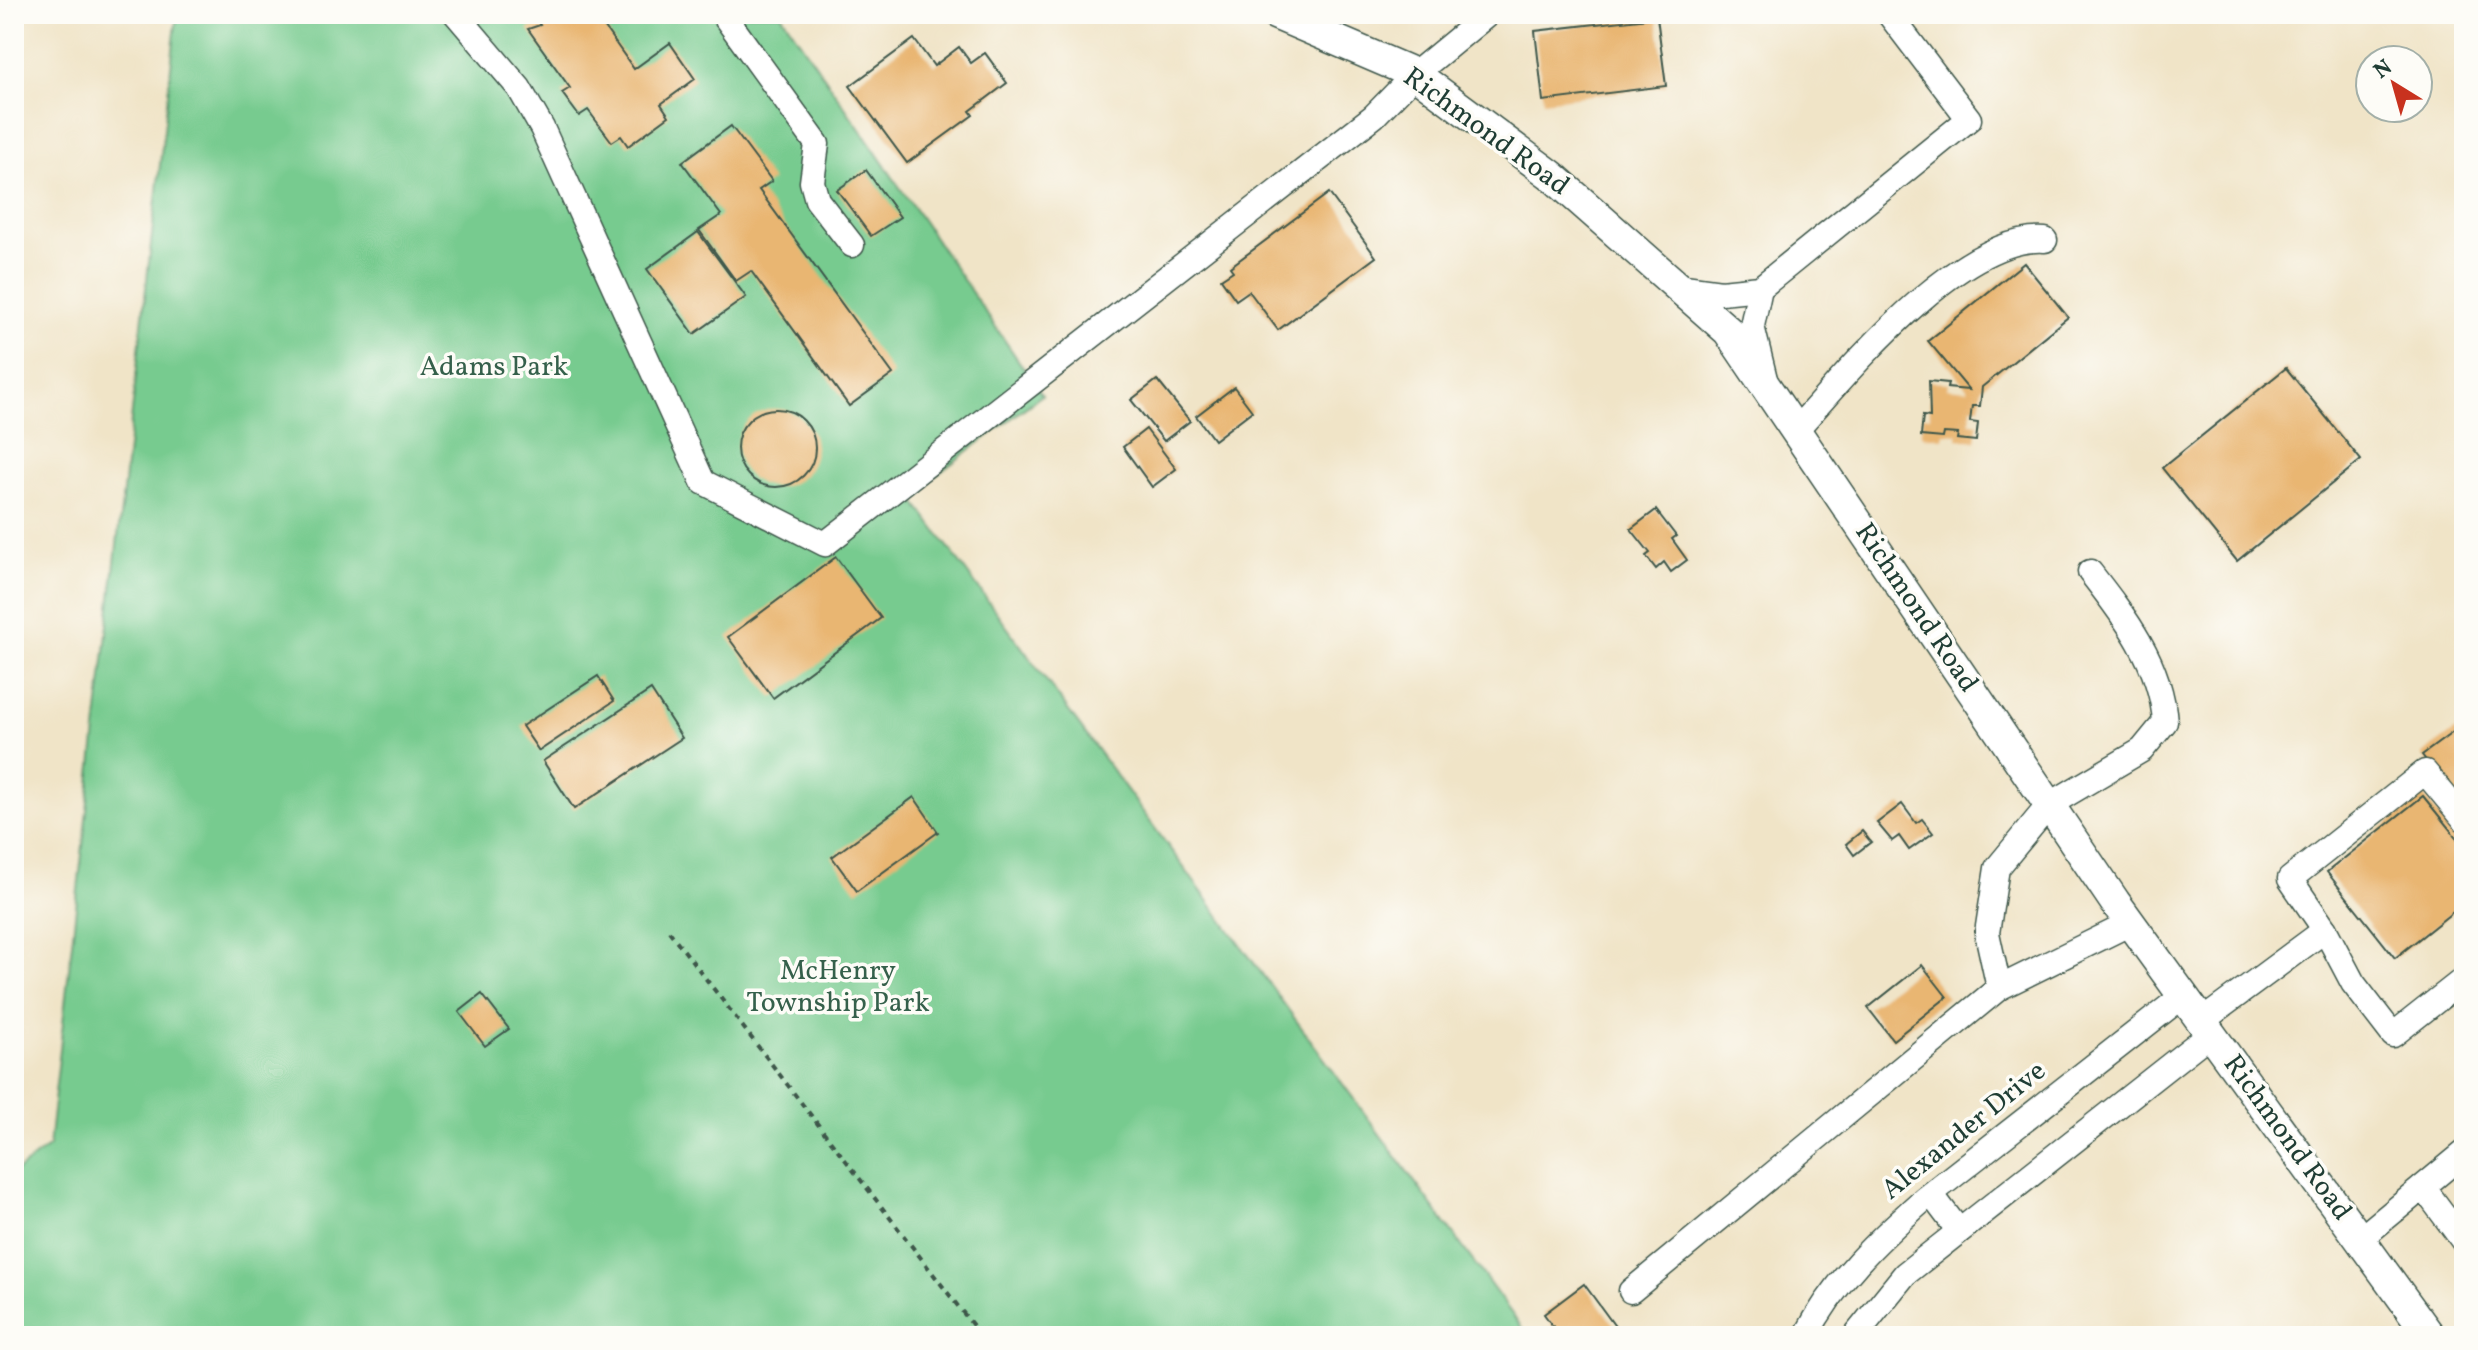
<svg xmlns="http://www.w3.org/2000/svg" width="2478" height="1350" viewBox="0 0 2478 1350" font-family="Vollkorn,serif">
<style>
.green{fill:#77cb8f;stroke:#4b8462;stroke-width:2}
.building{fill:#e9b672}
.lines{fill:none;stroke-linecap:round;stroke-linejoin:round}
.minor-casing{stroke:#3e564a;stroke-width:27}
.major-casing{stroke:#3e564a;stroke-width:33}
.path{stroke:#3e564a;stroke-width:4;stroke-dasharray:6 6;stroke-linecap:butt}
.minor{stroke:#fff;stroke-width:24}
.major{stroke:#fff;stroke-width:30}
.labels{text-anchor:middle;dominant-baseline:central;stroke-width:7;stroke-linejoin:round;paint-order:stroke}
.street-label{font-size:28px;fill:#1f3d34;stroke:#fdfcf7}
.park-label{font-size:28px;fill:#35604b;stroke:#fdfcf7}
</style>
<rect width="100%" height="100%" fill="#fdfcf7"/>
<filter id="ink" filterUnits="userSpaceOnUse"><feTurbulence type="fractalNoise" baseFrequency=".0125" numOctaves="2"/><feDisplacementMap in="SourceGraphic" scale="16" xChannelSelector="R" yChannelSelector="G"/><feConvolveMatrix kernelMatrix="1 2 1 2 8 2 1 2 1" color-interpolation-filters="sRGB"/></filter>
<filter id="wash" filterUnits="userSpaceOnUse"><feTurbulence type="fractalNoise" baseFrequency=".006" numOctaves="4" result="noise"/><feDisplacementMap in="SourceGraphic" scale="32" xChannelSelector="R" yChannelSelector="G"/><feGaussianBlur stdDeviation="1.8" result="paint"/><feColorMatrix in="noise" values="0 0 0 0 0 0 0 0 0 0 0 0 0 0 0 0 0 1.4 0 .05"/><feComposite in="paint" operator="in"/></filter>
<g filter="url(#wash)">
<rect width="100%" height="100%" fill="#f0e4c7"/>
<!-- green -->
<polygon class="green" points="177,14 781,14 1042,395 910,495 1528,1336 14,1336 14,1173 49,1146"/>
<g id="blocks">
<!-- building -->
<g class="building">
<polygon points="532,14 595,14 634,69 670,43 695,79 661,104 669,116 628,146 621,136 612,142 588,110 579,116 562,93 570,88 528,29 540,25"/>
<polygon points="1657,17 1666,86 1543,101 1535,31"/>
<polygon points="914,39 934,66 959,47 971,63 985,53 1007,83 970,111 973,115 907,163 850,86"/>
<polygon points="731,126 772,181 759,190 893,374 849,406 751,271 736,281 699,230 721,215 682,162"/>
<polygon points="866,170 900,217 871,236 837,190"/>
<polygon points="1329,193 1376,257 1278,330 1249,291 1236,300 1221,279 1233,271 1230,267"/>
<polygon points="698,232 746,297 694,334 647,269"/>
<polygon points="2024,263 2068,317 1982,387 1980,406 1972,406 1970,422 1978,423 1976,441 1957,439 1958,434 1944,433 1943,438 1921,436 1923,416 1930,417 1929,381 1948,383 1947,388 1969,390 1928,341"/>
<polygon points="2286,368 2361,460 2237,561 2162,468"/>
<polygon points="1157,380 1190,421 1164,441 1131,400"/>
<polygon points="1234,387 1252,411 1214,440 1196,416"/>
<circle cx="776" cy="448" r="39"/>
<polygon points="1146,429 1176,469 1152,487 1123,447"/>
<polygon points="1656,510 1676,536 1672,539 1687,560 1671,572 1664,562 1656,569 1646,556 1650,553 1631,529"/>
<polygon points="836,557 881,618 773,698 728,637"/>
<polygon points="598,676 614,701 539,751 522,726"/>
<polygon points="651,690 682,738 574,809 543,761"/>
<polygon points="2464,724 2464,794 2457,800 2422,755"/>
<polygon points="2423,796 2464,847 2464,903 2395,958 2327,872"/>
<polygon points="914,797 938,832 857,891 832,857"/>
<polygon points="1902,804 1916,823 1922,819 1933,833 1909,850 1899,836 1892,841 1877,823"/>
<polygon points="1862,831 1871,842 1854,855 1846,844"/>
<polygon points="1922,965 1947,997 1893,1040 1868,1008"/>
<polygon points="482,994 509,1029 485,1046 459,1012"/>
<polygon points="1584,1284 1622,1336 1560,1336 1544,1314"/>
</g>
</g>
</g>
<g filter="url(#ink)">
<use href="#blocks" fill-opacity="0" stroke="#3e564a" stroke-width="2"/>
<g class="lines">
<!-- minor casing -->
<g class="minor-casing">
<g id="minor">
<polyline points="456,14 519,88 542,128 703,482 825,544 1374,116 1415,74 1488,14"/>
<polyline points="723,14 817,144 812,182 817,200 852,245"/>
<polyline points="1677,286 1721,292 1760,288 1969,119 1889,14"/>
<polyline points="1760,288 1752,326 1765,379"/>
<path d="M1796,430C1848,372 1960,234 2045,240"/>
<polyline points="2325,930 2290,879 2425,772 2464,819"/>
<path d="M1999,988L1987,933L1997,868L2049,805L2142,750L2165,722C2161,663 2125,617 2090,572"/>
<polyline points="2202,1021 2325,930 2353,983 2393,1035 2464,979"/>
<polyline points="2423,1187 2464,1242"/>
<polyline points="1931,1194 1959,1231"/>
<polyline points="2360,1239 2464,1153"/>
<polyline points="1631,1291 1999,988 2131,923"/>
<path d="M1806,1336C1834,1281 1879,1239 1924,1199L2184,995"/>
<polyline points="1855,1336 1905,1274 2211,1033"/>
</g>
</g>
<!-- major casing -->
<g class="major-casing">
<polyline id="major" points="1275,14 1415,74 1551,175 1728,331 2115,902 2430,1336"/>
</g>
<!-- path -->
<polyline class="path" points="669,931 981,1336"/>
<!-- minor -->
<use href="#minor" class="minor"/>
<!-- major -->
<use href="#major" class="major"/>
</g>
</g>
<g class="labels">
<!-- street labels -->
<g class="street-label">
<text transform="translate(1486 132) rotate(36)">Richmond Road</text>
<text transform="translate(1916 608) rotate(56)">Richmond Road</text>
<text transform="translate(1964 1131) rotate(-39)">Alexander Drive</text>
<text transform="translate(2287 1138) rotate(54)">Richmond Road</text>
</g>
<!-- park labels -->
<g class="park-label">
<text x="494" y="367">Adams Park</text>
<text x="838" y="971">McHenry<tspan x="838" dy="32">Township Park</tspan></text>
</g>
</g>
<!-- margin -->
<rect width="2478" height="1350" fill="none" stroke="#fdfcf7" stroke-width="48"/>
<!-- north arrow -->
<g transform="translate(2394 84) rotate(323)"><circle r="38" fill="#fdfcf7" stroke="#a4b0a9" stroke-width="2"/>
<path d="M0-6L14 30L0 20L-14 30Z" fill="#c8321e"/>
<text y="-12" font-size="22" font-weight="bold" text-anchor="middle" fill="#1f3d34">N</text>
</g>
</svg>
